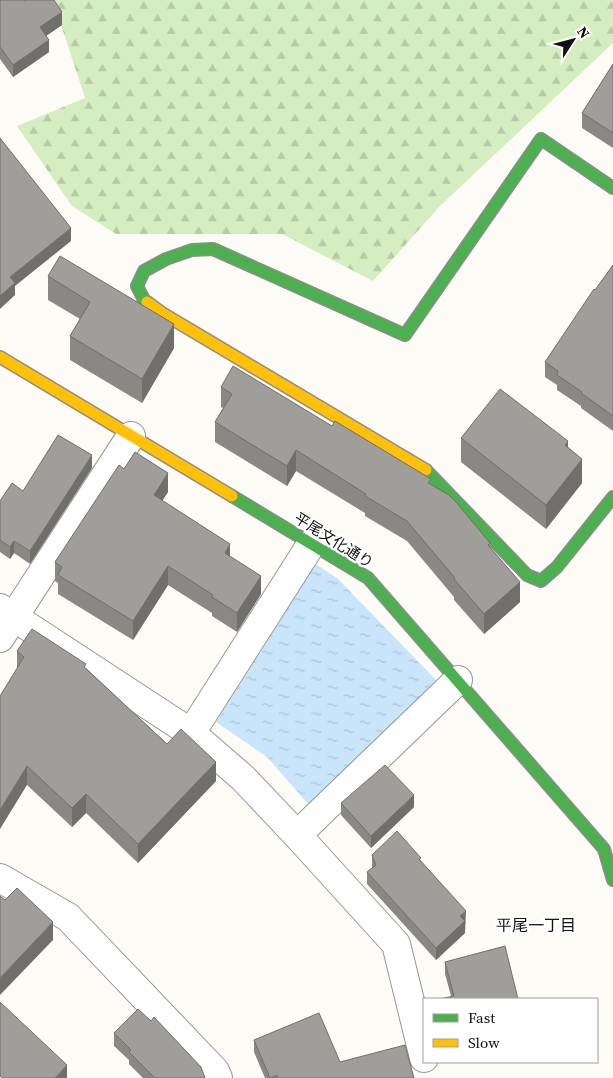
<svg xmlns="http://www.w3.org/2000/svg" width="613" height="1078" viewBox="0 0 613 1078" font-family="'Source Serif 4','Noto Sans JP',serif">
<style>
.forest{fill:url(#forest-firs)}
.water{fill:url(#water-ripples)}
.lines{fill:none;stroke-linecap:round;stroke-linejoin:round}
.street-casing{stroke:#969694;stroke-width:30}
.fast-casing{stroke:#8d8c8a;stroke-width:14}
.slow-casing{stroke:#8d8c8a;stroke-width:14}
.street{stroke:#fffefe;stroke-width:28}
.fast{stroke:#4caf50;stroke-width:11}
.slow{stroke:#ffc107;stroke-width:11}
.wall{fill:#8a8885}
.shaded-wall{fill:#706f6c}
.building{fill:#a09e9b;stroke:#706f6c}
.labels{text-anchor:middle;dominant-baseline:central;stroke-width:5;stroke-linejoin:round;paint-order:stroke}
.street-label{font-size:15px;fill:#101010;stroke:#fff}
.neighbourhood-label{font-size:16px;fill:#101010;stroke:#fff}
</style>
<defs>
<pattern id="forest-firs" width="22" height="20" patternUnits="userSpaceOnUse" patternTransform="scale(1.25)"><rect width="22" height="20" fill="#d4edc1"/><path d="M5 1l3.5 6h-7zM16 11l3.5 6h-7z" fill="#b5caa5"/></pattern>
<pattern id="water-ripples" width="26" height="14" patternUnits="userSpaceOnUse" patternTransform="scale(1.25)"><rect width="26" height="14" fill="#c8e5fa"/><path d="M2 4q2-2 4 0t4 0M15 11q2-2 4 0t4 0" fill="none" stroke="#abc3d5"/></pattern>
</defs>
<rect width="100%" height="100%" fill="#fcfbf6"/>
<!-- forest -->
<polygon class="forest" points="53,0 613,0 613,43 440,206 373,281 282,234 116,234 72,206 17,126 85,98"/>
<!-- water -->
<polygon class="water" points="316,564 338,579 437,681 309,805 267,757 216,722"/>
<g class="lines">
<!-- street casing -->
<g class="street-casing">
<g id="street">
<polyline points="0,608 191,733 243,778 297,835 396,944 424,1058"/>
<polyline points="0,638 131,436"/>
<polyline points="191,733 312,543"/>
<polyline points="297,835 458,680"/>
<polyline points="0,878 68,917 215,1071 218,1078"/>
</g>
</g>
<!-- fast casing -->
<g class="fast-casing">
<g id="fast">
<polyline points="147,302 144,300 137,286 144,271 166,259 192,250 213,249 405,335 541,139 613,188"/>
<polyline points="426,470 527,575 541,581 557,567 613,497"/>
<polyline points="232,496 368,578 604,849 613,880"/>
</g>
</g>
<!-- slow casing -->
<g class="slow-casing">
<g id="slow">
<polyline points="147,302 162,313 426,470"/>
<polyline points="0,357 232,496"/>
</g>
</g>
<!-- street -->
<use href="#street" class="street"/>
<!-- fast -->
<use href="#fast" class="fast"/>
<!-- slow -->
<use href="#slow" class="slow"/>
</g>
<!-- wall -->
<g class="wall">
<polygon points="0,0 25,1 62,25 46,36 49,52 13,77 0,59"/>
<polygon points="613,64 613,148 582,128 582,113"/>
<polygon points="613,265 613,431 581,408 581,406 557,390 557,385 545,377 545,362"/>
<polygon points="48,276 174,348 142,403 70,360 70,336 80,319 48,300"/>
<polygon points="221,387 431,485 490,547 520,602 484,634 454,600 454,597 407,541 365,516 365,513 296,471 287,486 215,442 215,422 223,408 221,407"/>
<polygon points="461,438 568,448 582,483 546,529 461,462"/>
<polygon points="92,468 30,564 14,553 10,559 0,552 0,501 23,491"/>
<polygon points="168,492 162,500 230,557 261,594 237,632 212,616 212,613 168,585 133,640 58,594 58,583 55,581 55,562"/>
<polygon points="17,651 86,668 167,744 216,781 138,863 86,813 72,827 27,785 17,669"/>
<polygon points="341,803 414,807 371,848 341,815"/>
<polygon points="372,855 421,862 466,923 465,924 465,933 436,960 367,884 367,872 372,868"/>
<polygon points="445,962 518,999 451,996 445,974"/>
<polygon points="114,1033 205,1078 143,1078 129,1064 129,1060 114,1046"/>
<polygon points="254,1040 340,1062 414,1078 265,1078 254,1052"/>
</g>
<!-- shaded-wall -->
<g class="shaded-wall">
<polygon points="62,12 62,25 40,40 40,27"/>
<polygon points="49,40 49,52 13,77 13,65"/>
<polygon points="71,228 71,241 15,286 15,295 0,309 0,296 10,277"/>
<polygon points="174,324 174,348 142,403 142,379"/>
<polygon points="568,441 568,465 565,445"/>
<polygon points="296,450 296,471 287,486 287,466"/>
<polygon points="92,455 92,468 30,564 30,551"/>
<polygon points="582,459 582,483 546,529 546,505"/>
<polygon points="168,473 168,492 154,514 154,495"/>
<polygon points="14,541 14,553 10,559 10,547"/>
<polygon points="230,544 230,563 225,553"/>
<polygon points="168,566 168,585 133,640 133,621"/>
<polygon points="261,576 261,594 237,632 237,613"/>
<polygon points="520,582 520,602 484,634 484,614"/>
<polygon points="216,762 216,781 138,863 138,844"/>
<polygon points="27,766 27,785 0,829 0,810"/>
<polygon points="86,794 86,813 72,827 72,808"/>
<polygon points="414,795 414,807 371,848 371,836"/>
<polygon points="466,911 465,933 436,960 436,948 460,916"/>
<polygon points="53,922 53,940 0,995 0,978"/>
<polygon points="67,1065 67,1078 55,1078"/>
</g>
<!-- building -->
<g class="building">
<polygon points="0,0 24,0 25,1 27,0 54,0 62,12 40,27 49,40 13,65 0,47"/>
<polygon points="613,64 613,133 582,113"/>
<polygon points="0,138 71,228 10,277 15,283 0,296"/>
<polygon points="60,256 174,324 142,379 70,336 90,302 48,276"/>
<polygon points="613,265 613,416 581,393 582,392 557,375 558,371 545,362 594,289 595,290"/>
<polygon points="233,366 332,426 335,421 431,479 428,483 449,495 456,502 490,543 488,545 520,582 484,614 454,579 455,578 407,521 365,496 366,494 296,450 287,466 215,422 232,394 221,387"/>
<polygon points="500,389 568,441 565,445 582,459 546,505 461,438"/>
<polygon points="58,435 92,455 30,551 14,541 10,547 0,540 0,501 12,483 23,491"/>
<polygon points="135,452 168,473 154,495 230,544 225,553 261,576 237,613 212,597 213,595 168,566 133,621 58,575 62,567 55,562 119,465 124,469"/>
<polygon points="32,629 86,664 84,667 167,744 181,729 216,762 138,844 86,794 72,808 27,766 0,810 0,696 24,657 17,651"/>
<polygon points="385,765 414,795 371,836 341,803"/>
<polygon points="397,831 421,858 419,859 466,911 460,916 465,921 436,948 367,872 376,865 372,855"/>
<polygon points="17,888 53,922 0,978 0,896 5,900"/>
<polygon points="505,946 518,999 439,999 454,996 445,962"/>
<polygon points="0,1002 67,1065 55,1078 3,1078 0,1076"/>
<polygon points="138,1009 151,1021 154,1017 201,1067 205,1078 155,1078 129,1052 131,1050 114,1033"/>
<polygon points="319,1013 340,1062 405,1045 414,1078 278,1078 277,1075 270,1078 254,1040"/>
</g>
<g class="labels">
<!-- street labels -->
<g class="street-label">
<text transform="translate(334 540) rotate(32)">平尾文化通り</text>
</g>
<!-- neighbourhood labels -->
<g class="neighbourhood-label">
<text x="536" y="925">平尾一丁目</text>
</g>
</g>
<!-- legend -->
<rect x="423" y="998" width="175" height="65" fill="#ffffff" stroke="#9f9f9f"/>
<rect x="433" y="1014" width="25" height="8" fill="#4caf50" stroke="#9f9f9f"/>
<text x="468" y="1023" font-size="15" fill="#101010">Fast</text>
<rect x="433" y="1039" width="25" height="8" fill="#ffc107" stroke="#9f9f9f"/>
<text x="468" y="1048" font-size="15" fill="#101010">Slow</text>
<!-- north arrow -->
<g transform="translate(573 40) rotate(54)" stroke="#ffffff" stroke-width="4" paint-order="stroke">
<path d="M0-4L9 19L0 12L-9 19Z" fill="#101010"/>
<text y="-8" font-size="14" font-weight="bold" text-anchor="middle" fill="#101010">N</text>
</g>
</svg>
